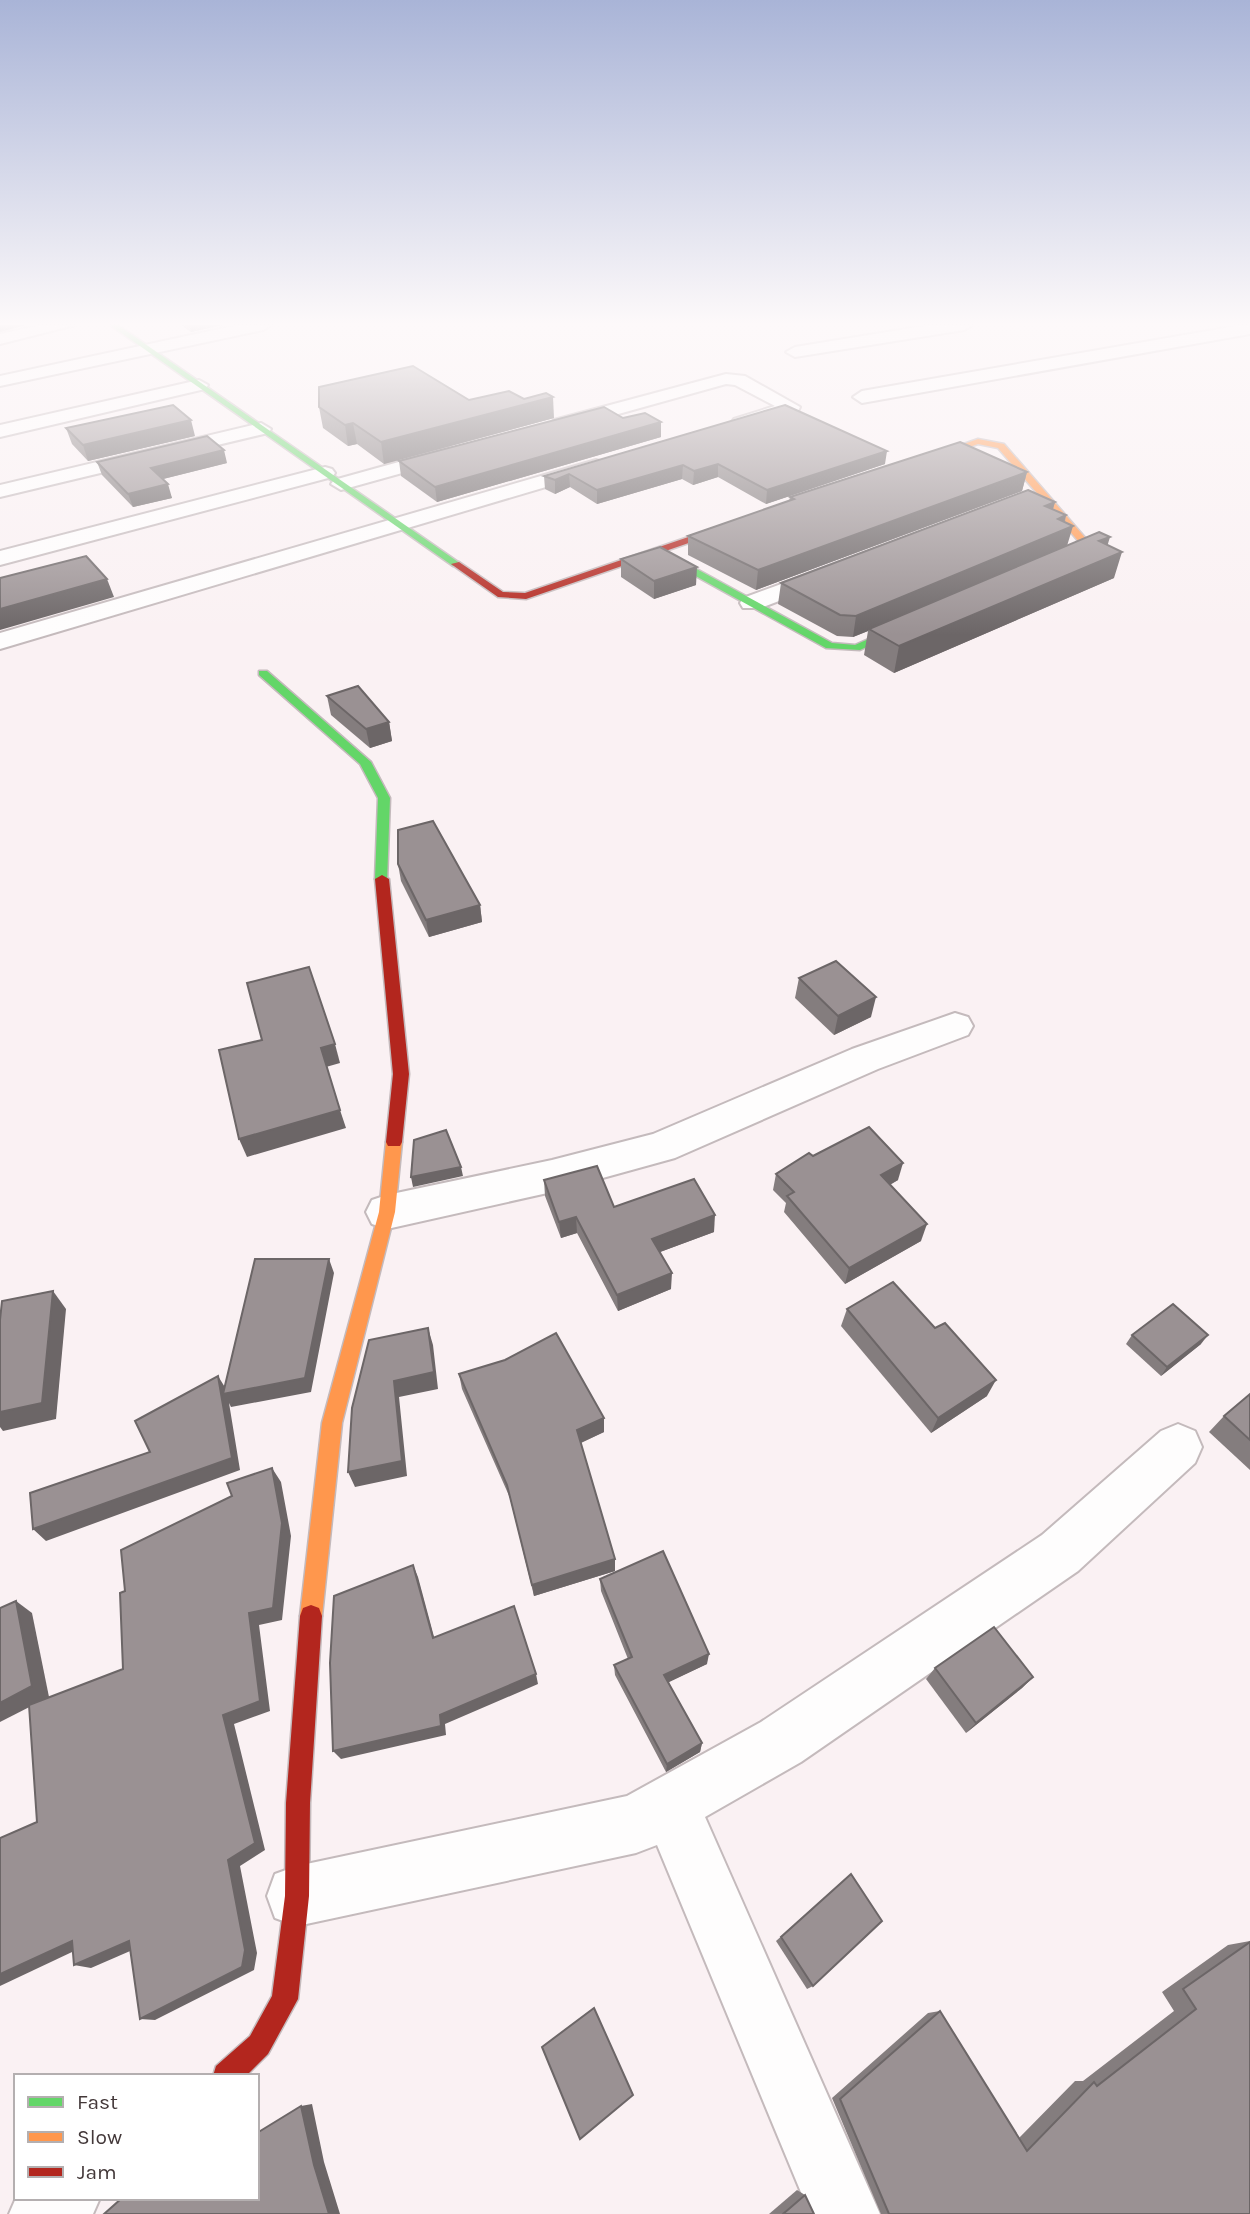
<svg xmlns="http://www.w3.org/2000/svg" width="1250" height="2214" viewBox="0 0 1250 2214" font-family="Karla,sans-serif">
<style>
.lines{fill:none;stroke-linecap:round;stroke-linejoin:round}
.street-casing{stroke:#c4babc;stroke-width:4}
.fast-casing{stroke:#c4babc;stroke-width:3}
.slow-casing{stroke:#c4babc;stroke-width:3}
.jam-casing{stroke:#c4babc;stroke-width:3}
.street{fill:#fefdfd;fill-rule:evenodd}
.fast{fill:#63d668;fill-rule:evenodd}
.slow{fill:#ff974d;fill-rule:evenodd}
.jam{fill:#b3261e;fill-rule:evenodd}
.wall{fill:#847d7e}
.shaded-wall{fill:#6c6667}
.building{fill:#9a9193;stroke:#6c6667;stroke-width:2}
</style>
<rect width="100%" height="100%" fill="#faf1f3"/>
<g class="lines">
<!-- street casing -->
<g class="street-casing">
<g id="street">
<polygon points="41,325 75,325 0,344 0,334"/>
<polygon points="238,325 271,325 263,330 0,386 0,376"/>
<polygon points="930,325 972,325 964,330 795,357 786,352 795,347"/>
<polygon points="1242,325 1250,325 1250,334 862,403 853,397 862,391"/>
<polygon points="726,374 745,376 800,407 798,411 748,427 734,427 731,423 734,419 775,406 735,385 726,384 561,430 551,424 554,420"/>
<polygon points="199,380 208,385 205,389 0,437 0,425"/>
<polygon points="261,423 271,429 268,433 0,497 0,485"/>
<polygon points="449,448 459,454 456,458 341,490 331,484 334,480"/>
<polygon points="596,460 603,462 606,466 603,470 0,649 0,633"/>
<polygon points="325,467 332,469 335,473 332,477 0,565 0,551"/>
<polygon points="828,567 836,569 840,574 836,579 761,608 743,608 740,603 743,598"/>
<polygon points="955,1013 968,1017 973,1026 968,1035 878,1069 675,1158 552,1192 387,1229 372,1224 366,1212 372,1200 387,1195 552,1160 653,1134 852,1049"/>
<polygon points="1178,1424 1195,1431 1202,1447 1195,1463 1078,1571 801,1762 705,1817 880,2214 810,2214 657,1845 636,1853 297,1926 275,1918 267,1896 275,1874 297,1866 627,1796 761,1722 1042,1535 1161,1431"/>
<polygon points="16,2198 100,2198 93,2214 9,2214"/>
</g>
</g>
<!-- fast casing -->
<g class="fast-casing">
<g id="fast">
<polygon points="110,325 118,325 461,564 453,566"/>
<polygon points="654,549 660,549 832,643 855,645 909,621 918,623 860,650 826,648 654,553"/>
<polygon points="259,671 267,671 371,762 390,798 387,882 377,882 375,879 378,798 360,764 259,675"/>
</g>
</g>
<!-- slow casing -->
<g class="slow-casing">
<g id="slow">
<polygon points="978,439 1004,444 1088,541 1083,554 1051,567 1045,567 1045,563 1076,550 1080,543 998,448 978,444 920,464 913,462"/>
<polygon points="394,1136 400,1138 402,1142 395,1212 342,1423 322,1616 319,1624 311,1627 303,1624 300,1616 322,1423 379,1212 386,1142 388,1138"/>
</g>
</g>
<!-- jam casing -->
<g class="jam-casing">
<g id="jam">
<polygon points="738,520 742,523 741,525 526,599 498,597 451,564 459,562 503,592 525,593"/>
<polygon points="382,875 389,879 409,1074 402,1142 400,1146 388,1146 386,1142 393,1074 375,879"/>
<polygon points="311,1605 319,1608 322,1616 310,1803 309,1896 298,1999 268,2054 246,2076 213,2076 216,2066 250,2036 272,1996 285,1896 286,1803 300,1616 303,1608"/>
</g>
</g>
<!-- street -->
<use href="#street" class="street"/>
<!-- fast -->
<use href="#fast" class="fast"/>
<!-- slow -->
<use href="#slow" class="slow"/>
<!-- jam -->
<use href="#jam" class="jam"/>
</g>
<!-- wall -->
<g class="wall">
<polygon points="181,325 223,325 191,332"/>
<polygon points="469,400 554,418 384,464 357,444 348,446 323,428 319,407"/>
<polygon points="785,405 885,464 766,504 718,477 693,485 682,479 597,504 570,487 555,494 545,489 544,476"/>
<polygon points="623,418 661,437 437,502 401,476 399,461"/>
<polygon points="66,428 195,436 88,461 72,444"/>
<polygon points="97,462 227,463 163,479 172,498 133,507 102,475"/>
<polygon points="1027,472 1022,491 756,590 688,555 688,536 789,501 790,497"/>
<polygon points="1055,502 1053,509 1066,515 1065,522 1067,545 1107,545 1114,578 894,673 864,655 868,631 853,637 837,636 778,604 781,583"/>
<polygon points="621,559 696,585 654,599 621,577"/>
<polygon points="327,696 389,722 392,741 370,748 331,715"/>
<polygon points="398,864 480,905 482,922 429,937 401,881"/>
<polygon points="799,978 871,1017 834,1035 795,998"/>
<polygon points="813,1156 898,1180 890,1185 921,1241 845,1284 784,1212 786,1203 773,1190 776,1174"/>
<polygon points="544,1180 614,1207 714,1232 660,1252 671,1289 618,1311 577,1233 561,1238 545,1196"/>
<polygon points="847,1309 987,1396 931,1433 841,1326"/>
<polygon points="1132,1335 1201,1344 1161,1376 1126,1344"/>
<polygon points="459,1374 604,1418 604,1432 581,1443 615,1571 534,1596 510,1498 462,1389"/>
<polygon points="1250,1394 1250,1470 1209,1432 1224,1416"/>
<polygon points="600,1579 707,1664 668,1682 702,1743 700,1752 666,1772 615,1675 614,1665 628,1659 601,1591"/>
<polygon points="935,1668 1033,1677 1022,1688 966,1733 926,1679"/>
<polygon points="851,1874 813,1986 807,1989 776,1941"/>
<polygon points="1250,1941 1250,2214 881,2214 832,2098 928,2013 940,2011 1019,2138 1075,2081 1083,2081 1174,2011 1162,1992 1228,1945"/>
<polygon points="797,2190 805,2195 814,2214 769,2214"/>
</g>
<!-- shaded-wall -->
<g class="shaded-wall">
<polygon points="0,325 27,325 0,332"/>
<polygon points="189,325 223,325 191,332"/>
<polygon points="553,397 554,418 384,464 381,442"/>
<polygon points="191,420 195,436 88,461 83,445"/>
<polygon points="661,422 661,437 437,502 435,487"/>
<polygon points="353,423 357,444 348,446 345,425"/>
<polygon points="224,450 227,463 155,481 151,468"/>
<polygon points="887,451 885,464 766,504 767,490"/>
<polygon points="718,464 718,477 693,485 694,471"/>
<polygon points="683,465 682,479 597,504 597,490"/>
<polygon points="1027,472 1022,491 756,590 758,570"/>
<polygon points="569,474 570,487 555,494 555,480"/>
<polygon points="168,484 172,498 133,507 128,494"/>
<polygon points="1055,502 1049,522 1045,506"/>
<polygon points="1066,515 1062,530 1073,526 1067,546 869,629 868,631 853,637 856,616 1058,519"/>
<polygon points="1110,537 1103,560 1122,552 1114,578 894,673 899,646 1099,541"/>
<polygon points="697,567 696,585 654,599 654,581"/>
<polygon points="107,579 114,597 0,630 0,609"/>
<polygon points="389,722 392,741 370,748 366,729"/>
<polygon points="480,905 482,922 429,937 426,920"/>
<polygon points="876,997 871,1017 834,1035 838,1016"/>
<polygon points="335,1044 340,1063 326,1067 321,1048"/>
<polygon points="340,1110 346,1128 247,1157 239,1139"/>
<polygon points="903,1163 898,1180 876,1192 881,1175"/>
<polygon points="461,1167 463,1176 413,1187 411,1177"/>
<polygon points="715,1215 714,1232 652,1255 652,1239"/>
<polygon points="576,1217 577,1233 561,1238 559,1222"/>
<polygon points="927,1224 921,1241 845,1284 849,1268"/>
<polygon points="329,1259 334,1273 311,1392 231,1407 229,1403 240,1470 46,1541 33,1529 232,1458 218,1376 226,1389"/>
<polygon points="672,1273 671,1289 618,1311 617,1295"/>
<polygon points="53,1291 66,1309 56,1419 3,1431 0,1427 0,1412"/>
<polygon points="428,1328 433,1345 438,1389 399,1397 407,1476 355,1487 348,1472 394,1381"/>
<polygon points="1208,1335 1201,1344 1161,1376 1167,1367"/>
<polygon points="996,1380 987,1396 931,1433 938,1418"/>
<polygon points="604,1418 604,1432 578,1444 577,1430"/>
<polygon points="272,1468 281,1482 291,1536 282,1620 259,1625 270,1711 234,1724 265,1850 240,1866 257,1953 254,1970 155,2020 140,2019 228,1860 223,1715"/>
<polygon points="615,1559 615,1571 534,1596 532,1585"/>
<polygon points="413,1565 418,1577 437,1648 433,1638"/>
<polygon points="16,1601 32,1613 49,1697 0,1722 0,1703"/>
<polygon points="709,1654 707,1664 663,1685 664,1675"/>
<polygon points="536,1674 538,1684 445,1724 446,1735 341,1759 333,1751"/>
<polygon points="1033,1677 1022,1688 966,1733 976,1723"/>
<polygon points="702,1743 700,1752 666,1772 667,1764"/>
<polygon points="72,1941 89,1944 0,1986 0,1974"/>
<polygon points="129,1941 144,1945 91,1968 74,1965"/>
<polygon points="312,2104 324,2162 340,2214 329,2214 314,2165 301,2106"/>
</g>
<!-- building -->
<g class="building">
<polygon points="413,366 469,400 509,391 524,399 546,393 553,397 381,442 353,423 345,425 319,407 319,387"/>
<polygon points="173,405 191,420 83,445 66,428"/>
<polygon points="785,405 887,451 767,490 718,464 694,471 683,465 597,490 569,474 555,480 544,476"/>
<polygon points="604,407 623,418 645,413 661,422 435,487 399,461"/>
<polygon points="207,436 224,450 151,468 168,484 128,494 97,462"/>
<polygon points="960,442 1027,472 758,570 688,536 794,499 790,497"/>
<polygon points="1028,490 1055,502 1045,506 1066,515 1058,519 1073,526 856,616 840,615 781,583"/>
<polygon points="1099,532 1110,537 1099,541 1122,552 899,646 869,629"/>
<polygon points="660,547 697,567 654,581 621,559"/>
<polygon points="86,556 107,579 0,609 0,578"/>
<polygon points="358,686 389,722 366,729 327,696"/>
<polygon points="433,821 480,905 426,920 398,864 398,830"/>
<polygon points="836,961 876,997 838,1016 799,978"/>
<polygon points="309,967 335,1044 321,1048 340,1110 239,1139 219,1050 262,1040 247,983"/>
<polygon points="869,1127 903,1163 881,1175 927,1224 849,1268 787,1196 794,1192 776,1174 809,1153 813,1156"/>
<polygon points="446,1130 461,1167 411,1177 414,1140"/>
<polygon points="597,1166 614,1207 694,1179 715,1215 652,1239 672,1273 617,1295 576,1217 559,1222 544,1180"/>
<polygon points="255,1259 329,1259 305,1378 223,1394"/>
<polygon points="893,1282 935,1328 945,1323 996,1380 938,1418 847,1309"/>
<polygon points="53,1291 42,1403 0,1412 0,1320 2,1301"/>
<polygon points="1173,1304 1208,1335 1167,1367 1132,1335"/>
<polygon points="428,1328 434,1372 394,1381 402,1461 348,1472 352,1408 369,1340"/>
<polygon points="556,1333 604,1418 577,1430 615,1559 532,1585 507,1485 459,1374 505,1360"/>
<polygon points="218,1376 232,1458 33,1529 30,1493 150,1452 135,1421"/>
<polygon points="1250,1394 1250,1440 1224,1416"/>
<polygon points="272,1468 282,1523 273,1608 249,1613 260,1701 223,1715 255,1843 228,1860 245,1950 242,1967 140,2019 129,1941 74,1965 72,1941 0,1974 0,1838 37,1822 29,1705 123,1669 120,1593 125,1591 121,1550 232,1496 227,1483"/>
<polygon points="663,1551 709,1654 664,1675 702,1743 667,1764 614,1665 632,1657 600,1579"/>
<polygon points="413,1565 433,1638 514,1606 536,1674 440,1715 441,1726 333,1751 330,1663 334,1596"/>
<polygon points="16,1601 32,1686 0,1703 0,1608"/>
<polygon points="994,1627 1033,1677 976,1723 935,1668"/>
<polygon points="851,1874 882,1921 813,1986 781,1937"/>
<polygon points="1250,1942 1250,2214 889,2214 840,2099 940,2011 1027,2151 1094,2082 1097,2086 1196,2009 1183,1989"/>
<polygon points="594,2008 633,2095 580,2139 542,2047"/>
<polygon points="301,2106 314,2165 329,2214 104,2214 122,2198 257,2198 257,2133"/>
<polygon points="805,2195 814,2214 783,2214"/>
</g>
<!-- sky -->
<linearGradient id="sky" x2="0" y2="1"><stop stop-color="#a9b4d7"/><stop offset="0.51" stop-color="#fdf9fa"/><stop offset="1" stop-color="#fdf9fa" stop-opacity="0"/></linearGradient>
<rect width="1250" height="635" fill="url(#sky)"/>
<!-- legend -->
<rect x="14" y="2074" width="245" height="126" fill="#ffffff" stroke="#b4afb0" stroke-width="2"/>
<rect x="28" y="2097" width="35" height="10" fill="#63d668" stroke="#b4afb0" stroke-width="2"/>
<text x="77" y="2109" font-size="21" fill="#433839">Fast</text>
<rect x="28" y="2132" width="35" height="10" fill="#ff974d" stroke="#b4afb0" stroke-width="2"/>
<text x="77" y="2144" font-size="21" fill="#433839">Slow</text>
<rect x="28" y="2167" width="35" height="10" fill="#b3261e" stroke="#b4afb0" stroke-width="2"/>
<text x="77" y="2179" font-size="21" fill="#433839">Jam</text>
</svg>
